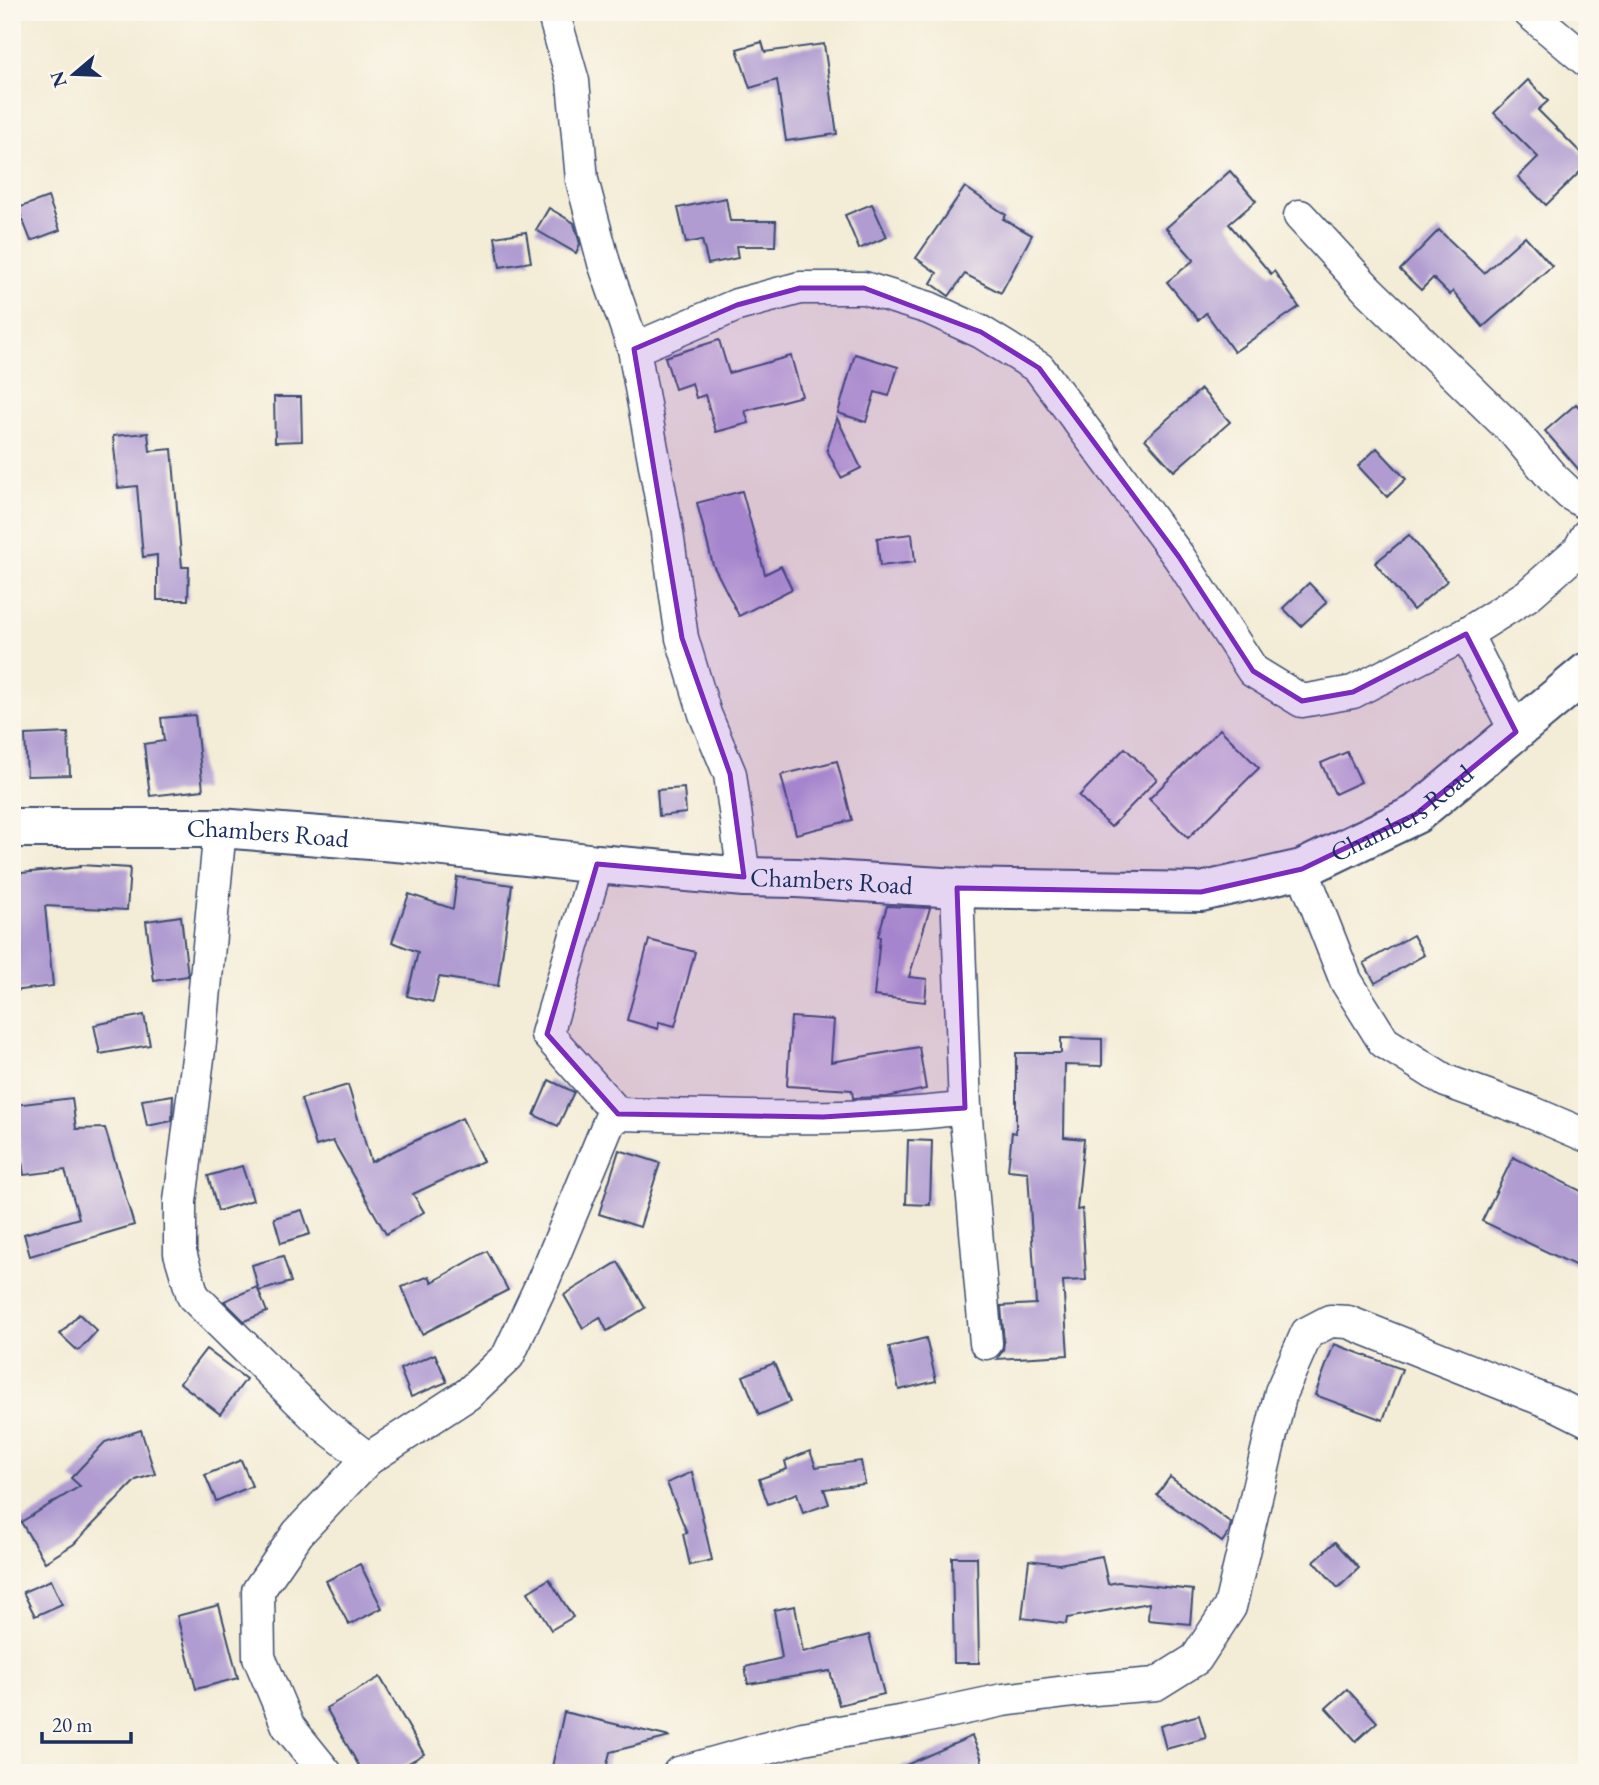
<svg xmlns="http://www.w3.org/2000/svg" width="1599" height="1785" viewBox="0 0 1599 1785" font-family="'EB Garamond',serif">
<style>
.building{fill:#b09cd1}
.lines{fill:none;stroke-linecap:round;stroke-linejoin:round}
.minor-casing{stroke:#3b4b70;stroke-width:35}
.tertiary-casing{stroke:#3b4b70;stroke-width:42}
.minor{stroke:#fff;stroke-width:32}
.tertiary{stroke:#fff;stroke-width:38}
.marked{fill:#7b2cbf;fill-opacity:0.2;stroke:#7b2cbf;stroke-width:5;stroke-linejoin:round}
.labels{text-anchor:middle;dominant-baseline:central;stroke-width:5;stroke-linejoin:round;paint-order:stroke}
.street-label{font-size:26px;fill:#1b2f5e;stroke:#fbf7ec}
</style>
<rect width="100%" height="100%" fill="#fbf7ec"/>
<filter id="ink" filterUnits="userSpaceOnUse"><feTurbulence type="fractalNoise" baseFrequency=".0143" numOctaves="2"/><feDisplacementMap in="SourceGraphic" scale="14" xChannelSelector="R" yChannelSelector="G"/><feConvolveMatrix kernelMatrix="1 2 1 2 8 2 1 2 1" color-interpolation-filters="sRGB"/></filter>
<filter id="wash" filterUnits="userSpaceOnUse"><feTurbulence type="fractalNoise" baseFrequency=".00686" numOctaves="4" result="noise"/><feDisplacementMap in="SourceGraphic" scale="28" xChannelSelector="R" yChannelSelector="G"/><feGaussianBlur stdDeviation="1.57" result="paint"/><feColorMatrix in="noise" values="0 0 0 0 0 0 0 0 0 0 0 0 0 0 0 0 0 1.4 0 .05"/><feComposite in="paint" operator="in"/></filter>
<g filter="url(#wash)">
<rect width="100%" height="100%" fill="#f3ecd6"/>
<g id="blocks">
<!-- building -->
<g class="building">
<polygon points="762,42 765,52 824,44 837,134 786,141 777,80 750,88 737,49"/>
<polygon points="1528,80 1548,101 1538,110 1587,159 1587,165 1546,205 1518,177 1538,157 1494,113"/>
<polygon points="1230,171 1256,201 1229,224 1271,274 1274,271 1299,307 1234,352 1206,313 1198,320 1167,282 1194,260 1166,228"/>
<polygon points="965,187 1006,215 1003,219 1032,235 1001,293 965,274 949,296 931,283 937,273 916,258"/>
<polygon points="48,197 60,230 31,241 18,208"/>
<polygon points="726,198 730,221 776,221 775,246 736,246 738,258 708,264 702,240 686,243 678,208"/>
<polygon points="872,204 887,237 859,249 845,215"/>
<polygon points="549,208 574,223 580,244 576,253 536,230"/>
<polygon points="1439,230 1484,273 1525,236 1552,266 1483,327 1453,291 1450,295 1433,278 1421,290 1400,270"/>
<polygon points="526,232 531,262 500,267 495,237"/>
<polygon points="719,340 729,373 791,356 802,396 745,411 749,423 716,432 705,395 696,398 692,383 675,389 665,357"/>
<polygon points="855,354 898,367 889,396 875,392 866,422 838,413"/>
<polygon points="1201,389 1230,422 1174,471 1145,439"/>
<polygon points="274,397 301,397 302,441 275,442"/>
<polygon points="1576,404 1587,416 1587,479 1545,431"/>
<polygon points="837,418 861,468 841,478 827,450"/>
<polygon points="148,433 150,451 172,449 182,567 189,567 188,600 157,600 157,555 143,557 137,486 118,488 113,436"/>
<polygon points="1377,448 1406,479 1387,497 1358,466"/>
<polygon points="742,491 765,574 781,566 792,589 739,616 713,565 697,503"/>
<polygon points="912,534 915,562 880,566 877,538"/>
<polygon points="1409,535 1447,581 1413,610 1375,563"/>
<polygon points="1309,583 1327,602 1301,626 1283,608"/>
<polygon points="195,715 203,790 150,796 144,744 164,741 161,718"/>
<polygon points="1220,729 1259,768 1188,838 1149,799"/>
<polygon points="68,733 70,775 27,776 25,735"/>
<polygon points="1125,748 1157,779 1111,827 1079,796"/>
<polygon points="1347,752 1361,782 1335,794 1321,763"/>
<polygon points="837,761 852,820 796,834 781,775"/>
<polygon points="684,788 686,813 659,816 657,790"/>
<polygon points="80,865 130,868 127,910 45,906 53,986 12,991 12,874 80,867"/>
<polygon points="457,877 512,885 498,986 439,977 433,1002 407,996 418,952 392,942 409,894 453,909"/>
<polygon points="887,906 930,908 909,977 927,979 925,1002 874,996 880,937 878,936"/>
<polygon points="181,916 188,976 154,981 146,921"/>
<polygon points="1413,935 1424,955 1375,983 1364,963"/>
<polygon points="649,940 695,952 675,1026 659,1022 658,1029 627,1020"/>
<polygon points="144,1015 150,1045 100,1054 94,1025"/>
<polygon points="791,1017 834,1020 831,1062 919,1047 926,1089 887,1097 853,1098 852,1090 787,1086"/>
<polygon points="1061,1038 1102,1039 1102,1066 1065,1065 1064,1137 1084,1139 1077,1210 1082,1209 1086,1280 1063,1281 1068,1355 997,1359 1003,1350 1004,1342 1001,1306 1036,1304 1028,1172 1008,1170 1012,1132 1016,1133 1016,1053 1061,1053"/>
<polygon points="549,1080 574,1092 558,1126 534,1115"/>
<polygon points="348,1085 371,1162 462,1118 483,1161 413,1194 424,1212 386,1234 333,1141 316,1146 301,1099"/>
<polygon points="173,1095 172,1121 147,1126 142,1100"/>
<polygon points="72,1098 76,1129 105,1128 134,1225 30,1256 24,1234 79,1218 65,1170 24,1175 14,1105"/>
<polygon points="908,1140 932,1141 930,1205 906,1204"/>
<polygon points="619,1150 660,1163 640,1227 599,1214"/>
<polygon points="1513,1157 1587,1194 1587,1271 1482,1221"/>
<polygon points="242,1166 253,1200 218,1211 208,1176"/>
<polygon points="302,1210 310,1234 281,1243 274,1218"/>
<polygon points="487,1251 508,1290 422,1334 402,1287 429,1276 432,1282"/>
<polygon points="283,1256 291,1282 259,1291 252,1265"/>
<polygon points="618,1262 645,1308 607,1331 600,1317 583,1328 564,1295"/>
<polygon points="257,1287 267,1312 244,1321 224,1301"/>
<polygon points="79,1314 97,1331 78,1351 60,1334"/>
<polygon points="926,1338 936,1381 899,1390 889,1347"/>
<polygon points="1334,1344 1402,1369 1383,1420 1315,1395"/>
<polygon points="206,1349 246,1379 220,1414 180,1383"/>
<polygon points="435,1354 447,1382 411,1397 400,1369"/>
<polygon points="774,1363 790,1402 759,1415 743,1376"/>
<polygon points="141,1430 155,1474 136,1480 74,1544 45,1562 21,1522 80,1486 71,1478 105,1442"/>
<polygon points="810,1451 816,1467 861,1461 865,1484 824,1489 829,1504 803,1513 797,1493 768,1504 759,1479 787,1469 785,1461"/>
<polygon points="241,1460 252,1486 216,1501 205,1475"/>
<polygon points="692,1472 712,1560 690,1565 683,1534 687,1533 667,1483"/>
<polygon points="1170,1477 1231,1523 1229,1532 1222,1542 1157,1495"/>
<polygon points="1335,1542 1359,1568 1338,1588 1314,1561"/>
<polygon points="1102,1556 1108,1584 1118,1582 1193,1590 1190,1624 1148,1620 1149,1603 1067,1618 1066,1624 1022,1618 1029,1560 1059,1564"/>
<polygon points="952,1557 977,1557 979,1663 954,1663"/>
<polygon points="360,1564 382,1608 349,1625 326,1581"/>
<polygon points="549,1579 573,1617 551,1630 528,1592"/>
<polygon points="51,1580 62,1604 35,1616 23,1592"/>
<polygon points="219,1605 238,1678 196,1689 177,1616"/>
<polygon points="795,1606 803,1652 869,1635 884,1694 839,1705 830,1671 748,1684 745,1667 782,1658 774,1610"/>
<polygon points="380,1677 424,1754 391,1773 363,1773 326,1708"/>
<polygon points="1347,1689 1377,1722 1356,1741 1326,1708"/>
<polygon points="564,1712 670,1737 610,1752 605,1773 576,1773 552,1767"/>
<polygon points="1199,1715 1206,1738 1166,1749 1160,1726"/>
<polygon points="972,1736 981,1757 981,1773 888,1773"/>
</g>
</g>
</g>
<g filter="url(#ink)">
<use href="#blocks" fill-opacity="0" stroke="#3b4b70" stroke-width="2"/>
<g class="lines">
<!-- minor casing -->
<g class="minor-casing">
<g id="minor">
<polyline points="553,12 573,81 582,180 604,263 634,349 666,526 682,638 705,714 730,774 744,877"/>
<polyline points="1529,12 1587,61"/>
<polyline points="1300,216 1369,291 1514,432 1552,477 1570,494 1587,504"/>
<polyline points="634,349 737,305 800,288 864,288 929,308 981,332 1039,368 1179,557 1253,671 1302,701 1353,692 1466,634 1528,595 1579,550 1587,535"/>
<polyline points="1466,634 1516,732"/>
<path d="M220,828L200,1042L180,1201V1253L193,1296L324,1425L368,1459L468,1394L508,1356L544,1279L609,1122L618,1114C734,1116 850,1123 965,1108"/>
<polyline points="597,864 547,1034 618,1114"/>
<polyline points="1302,869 1346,981 1384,1042 1446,1081 1526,1110 1587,1136"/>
<polyline points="957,888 965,1108 986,1343"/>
<polyline points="326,1773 288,1726 259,1657 258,1591 298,1533 368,1459"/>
<polyline points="679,1773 803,1738 905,1721 1003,1700 1082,1690 1156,1684 1196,1659 1230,1607 1281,1392 1307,1333 1330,1321 1348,1322 1559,1406 1587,1420"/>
</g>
</g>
<!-- tertiary casing -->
<g class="tertiary-casing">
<g id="tertiary">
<path id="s1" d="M12,828H220L408,843L597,864L744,877L797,878L957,888L1201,892L1302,869L1416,814L1587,672"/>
</g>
</g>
<!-- minor -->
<use href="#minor" class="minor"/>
<!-- tertiary -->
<use href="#tertiary" class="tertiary"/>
</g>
</g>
<!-- marked area -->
<path class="marked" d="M800,288H864L981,332L1039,368L1179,557L1253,671L1302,701L1353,692L1466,634L1516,732L1416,814L1302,869L1201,892L957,888L965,1108L823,1117L618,1114L547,1034L597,864L744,877L730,774L682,638L634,349L737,305Z"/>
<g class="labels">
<!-- street labels -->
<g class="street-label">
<text stroke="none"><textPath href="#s1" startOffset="1410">Chambers Road</textPath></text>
<text stroke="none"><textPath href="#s1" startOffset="256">Chambers Road</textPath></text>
<text stroke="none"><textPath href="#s1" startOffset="822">Chambers Road</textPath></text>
</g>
</g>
<!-- margin -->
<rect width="1599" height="1785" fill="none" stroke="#fbf7ec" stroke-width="42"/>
<!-- north arrow -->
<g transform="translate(74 74) rotate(251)" stroke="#fbf7ec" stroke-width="5" paint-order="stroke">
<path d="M0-5L12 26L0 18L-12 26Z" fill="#1b2f5e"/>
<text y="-10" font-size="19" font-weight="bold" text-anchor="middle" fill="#1b2f5e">N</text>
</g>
<!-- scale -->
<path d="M42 1732v10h89v-10" fill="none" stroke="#1b2f5e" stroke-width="3.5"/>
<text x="52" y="1732" font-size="21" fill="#1b2f5e" stroke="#fbf7ec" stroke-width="5" paint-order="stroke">20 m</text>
</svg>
